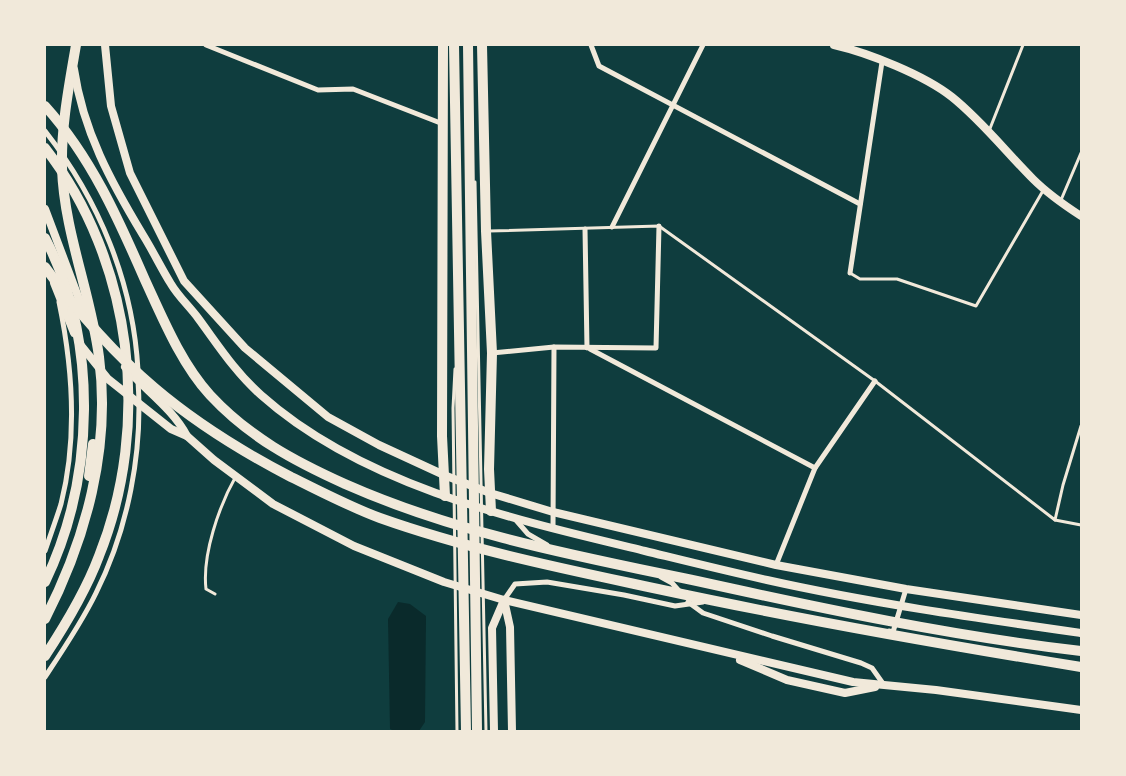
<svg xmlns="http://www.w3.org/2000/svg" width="1126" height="776" viewBox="0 0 1126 776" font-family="'Fira Sans',sans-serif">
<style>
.water{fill:#0a2a2b}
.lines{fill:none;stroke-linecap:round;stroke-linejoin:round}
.service{stroke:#f1e9da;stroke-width:3}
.minor{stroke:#f1e9da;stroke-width:5}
.tertiary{stroke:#f1e9da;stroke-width:8}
.primary{stroke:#f1e9da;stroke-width:10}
.trunk{stroke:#f1e9da;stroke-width:10}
</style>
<rect width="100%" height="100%" fill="#0f3d3e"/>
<!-- water -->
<polygon class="water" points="398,602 410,604 426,616 425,722 419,731 394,731 390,729 388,619"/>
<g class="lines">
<!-- service -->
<g class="service">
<polyline points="989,131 1023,45"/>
<polyline points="475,182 486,731"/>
<polyline points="1061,200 1081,153"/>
<polyline points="489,231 659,226 875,381 1055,520 1063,485 1081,426"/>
<polyline points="850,273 860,279 897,279 976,306 1044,189"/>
<polyline points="455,369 453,408 457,731"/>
<polyline points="1055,520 1081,525"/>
<path d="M215,594L206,589C202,555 219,506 236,476"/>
</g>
<!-- minor -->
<g class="minor">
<polyline points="206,45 318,90 353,89 443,124"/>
<polyline points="591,45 599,66 860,204"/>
<path d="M45,131C99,200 133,282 138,370"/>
<polyline points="612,227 703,45"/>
<polyline points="585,229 587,348"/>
<polyline points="850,273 882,62"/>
<polyline points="590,349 815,468"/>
<polyline points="492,353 554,347 656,348 659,226"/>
<polyline points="515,519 528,534 547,545"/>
<polyline points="553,529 554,347"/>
<path d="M45,551C50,536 56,520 61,504C78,437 73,369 59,302"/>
<polyline points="776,565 815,468 875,381"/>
<polyline points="661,577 672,583 680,592"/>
<polyline points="504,600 515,584 547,582 624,595 675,606 703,602"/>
<polyline points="688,602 703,613 772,636 861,663 872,668 884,685"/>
<polyline points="889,631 893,632 906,589"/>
<path d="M45,677C63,650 82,622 96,593C128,529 143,452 138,381"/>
</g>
<!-- tertiary -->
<g class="tertiary">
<polyline points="105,45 111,106 130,173 184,281 245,348 328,417 379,445 444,475 490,493 553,512 776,565 906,589 1081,615"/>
<path d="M834,45C869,53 924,75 952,97C982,121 1006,152 1033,179C1047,193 1064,205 1081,216"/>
<path d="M74,69C83,131 111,182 143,235C153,251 161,268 171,284C178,296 189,306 198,318C218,345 235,372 261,395C363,486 516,520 645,551C686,561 726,571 767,580C870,603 976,618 1081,633"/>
<polyline points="45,209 85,315"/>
<polyline points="54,283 74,333"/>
<polyline points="79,343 108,379 171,429 187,436 214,460 273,504 354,546 444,582 504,600 853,682 936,690 1081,710"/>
<path d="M125,367C145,390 173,409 187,436"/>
<polyline points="504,600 510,627 512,731"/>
<polyline points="740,660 787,680 845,693 875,687"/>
<polyline points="494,731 492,628 504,600"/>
</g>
<!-- primary -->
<g class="primary">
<polyline points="443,45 442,436 445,496"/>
<polyline points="454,45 466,731"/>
<polyline points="468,45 477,731"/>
<polyline points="482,45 486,231 492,353 489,469 491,511"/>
</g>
<!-- trunk -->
<g class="trunk">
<path d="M45,106C91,157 118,218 145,280C163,319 181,363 210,395C249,437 294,461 345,484C458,534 577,556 697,581C824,609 952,636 1081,651"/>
<path d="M45,148C133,261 152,424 99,556C86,591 66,624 45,656"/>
<path d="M45,238C99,341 95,478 45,582"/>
<path d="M45,267C116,365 185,422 291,477C320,491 350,507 380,518C470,550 565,569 658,589C798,619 939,644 1081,667"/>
<polyline points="89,476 93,444"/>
<path d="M45,619C86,539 111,448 99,357C91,294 64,232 62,168C61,126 69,86 76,45"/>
</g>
</g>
<!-- border -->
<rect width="1126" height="776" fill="none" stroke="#f1e9da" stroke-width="92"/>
</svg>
